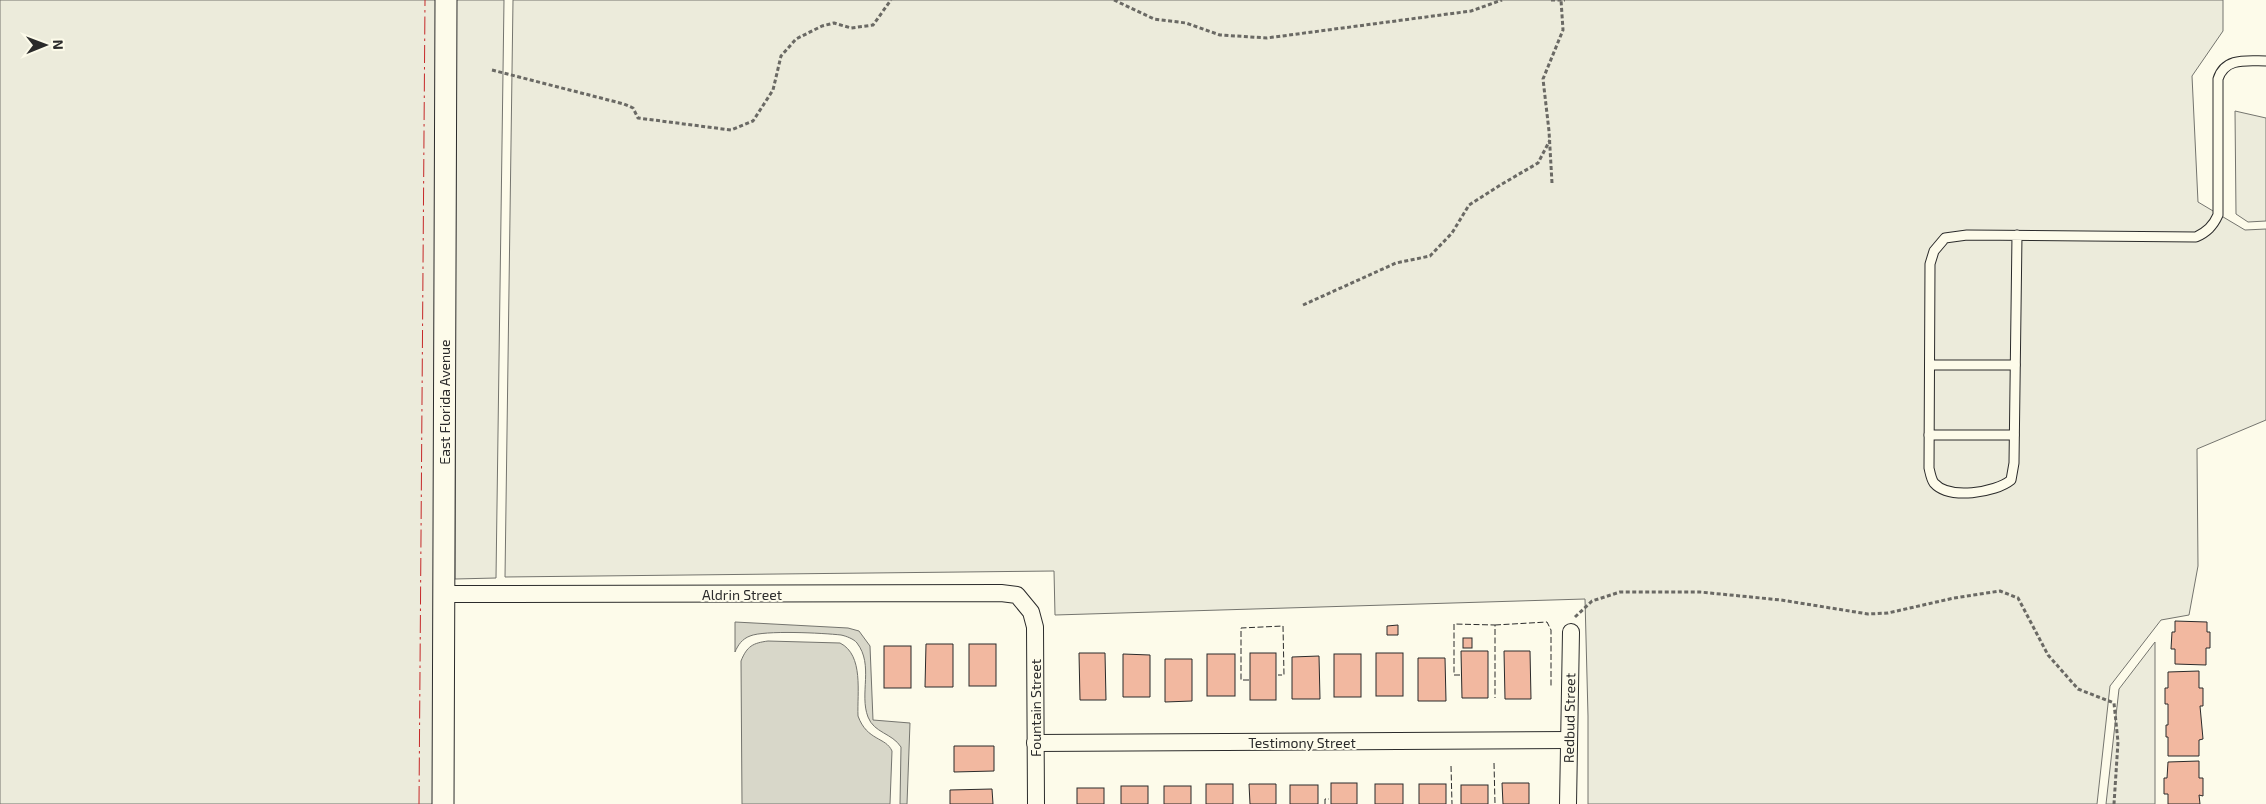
<svg xmlns="http://www.w3.org/2000/svg" width="2266" height="804" viewBox="0 0 2266 804" font-family="'Exo 2',sans-serif">
<style>
.green{fill:#ecebdb;stroke:#74746e}
.water{fill:#d8d7c9;stroke:#74746e}
.building{fill:#f2b8a0;stroke:#2b2b2b}
.lines{fill:none;stroke-linecap:round;stroke-linejoin:round}
.service-casing{stroke:#2b2b2b;stroke-width:11}
.minor-casing{stroke:#2b2b2b;stroke-width:18}
.tertiary-casing{stroke:#2b2b2b;stroke-width:23}
.path{stroke:#6a6964;stroke-width:3;stroke-dasharray:4 2.5;stroke-linecap:butt}
.service{stroke:#fdfbea;stroke-width:9}
.minor{stroke:#fdfbea;stroke-width:16}
.tertiary{stroke:#fdfbea;stroke-width:21}
.fence{stroke:#2b2b2b;stroke-width:1;stroke-dasharray:6 2.5;stroke-linecap:butt}
.power{stroke:#c62828;stroke-width:1;stroke-dasharray:18 4 2.5 4;stroke-linecap:butt}
.labels{text-anchor:middle;dominant-baseline:central;stroke-width:4;stroke-linejoin:round;paint-order:stroke}
.street-label{font-size:14px;fill:#2b2b2b;stroke:#fdfbea}
</style>
<rect width="100%" height="100%" fill="#fdfbea"/>
<!-- green -->
<g class="green">
<polygon points="0,0 446,0 443,804 0,804"/>
<polygon points="456,0 504,0 496,578 455,579"/>
<polygon points="513,0 2223,0 2223,31 2192,76 2198,202 2245,230 2266,229 2266,420 2197,449 2198,566 2189,615 2161,620 2110,686 2097,804 1588,804 1588,716 1585,599 1055,615 1054,571 505,577"/>
<polygon points="2235,111 2266,118 2266,221 2248,222 2236,214"/>
<polygon points="2155,642 2155,804 2106,804 2119,689"/>
</g>
<!-- water -->
<g class="water">
<path d="M735,622L848,628L859,631L870,646L873,720L910,723L907,804H900L901,747C892,733 874,733 868,717C859,694 874,665 857,643C854,639 846,636 841,635C823,633 764,630 750,636C742,639 738,645 735,652Z"/>
<path d="M768,641L840,643C864,655 857,693 858,716C867,741 886,737 892,751L890,804H742L741,661C747,646 753,643 768,641Z"/>
</g>
<!-- building -->
<g class="building">
<polygon points="2175,621 2207,622 2207,632 2210,632 2210,648 2206,648 2206,665 2175,664 2175,649 2171,649 2172,632 2175,632"/>
<polygon points="1398,625 1398,635 1387,635 1387,626"/>
<rect x="1463" y="638" width="9" height="10"/>
<polygon points="926,644 953,644 953,687 925,687"/>
<rect x="969" y="644" width="27" height="42"/>
<rect x="884" y="646" width="27" height="42"/>
<polygon points="1461,651 1488,651 1488,698 1462,698"/>
<polygon points="1504,651 1530,651 1531,699 1505,699"/>
<polygon points="1079,653 1105,653 1106,700 1080,700"/>
<rect x="1250" y="653" width="26" height="47"/>
<rect x="1376" y="653" width="27" height="43"/>
<polygon points="1123,654 1150,655 1150,697 1123,697"/>
<rect x="1207" y="654" width="28" height="42"/>
<rect x="1334" y="654" width="27" height="43"/>
<polygon points="1319,656 1320,699 1292,699 1292,657"/>
<polygon points="1418,658 1445,658 1446,701 1418,701"/>
<polygon points="1165,659 1192,659 1192,701 1165,702"/>
<polygon points="2199,671 2199,688 2203,688 2203,706 2200,706 2203,739 2199,740 2199,756 2168,756 2168,737 2166,737 2166,725 2168,725 2168,704 2165,704 2165,688 2168,688 2168,672"/>
<polygon points="954,746 994,746 994,771 954,772"/>
<polygon points="2199,761 2199,778 2203,778 2203,796 2199,795 2200,804 2168,804 2168,794 2164,794 2164,778 2167,778 2168,762"/>
<rect x="1331" y="783" width="26" height="21"/>
<polygon points="1502,783 1529,783 1529,804 1503,804"/>
<rect x="1206" y="784" width="27" height="20"/>
<polygon points="1249,784 1276,784 1276,804 1250,804"/>
<rect x="1375" y="784" width="28" height="20"/>
<rect x="1419" y="784" width="27" height="20"/>
<rect x="1290" y="785" width="28" height="19"/>
<rect x="1461" y="785" width="27" height="19"/>
<rect x="1121" y="786" width="27" height="18"/>
<rect x="1164" y="786" width="27" height="18"/>
<rect x="1077" y="788" width="27" height="16"/>
<polygon points="992,789 993,804 950,804 950,790"/>
</g>
<g class="lines">
<!-- service casing -->
<g class="service-casing">
<g id="service">
<path d="M2017,235L2014,463L2011,480C1995,493 1949,500 1934,483C1931,479 1930,472 1929,468L1930,264L1934,251L1945,238L1967,235L2196,237C2207,232 2213,226 2218,215V79C2225,57 2247,61 2266,61"/>
<polyline points="1930,365 2015,365"/>
<polyline points="1929,435 2014,435"/>
</g>
</g>
<!-- minor casing -->
<g class="minor-casing">
<g id="minor">
<polyline points="444,594 1001,593 1017,595 1031,612 1035,627 1036,804"/>
<polyline points="1035,743 1569,740"/>
<polyline points="1568,804 1571,632"/>
</g>
</g>
<!-- tertiary casing -->
<g class="tertiary-casing">
<polyline id="tertiary" points="443,804 446,0"/>
</g>
<!-- path -->
<g class="path">
<polyline points="1114,0 1154,19 1186,23 1220,35 1267,38 1471,11 1502,0"/>
<polyline points="1551,0 1565,0"/>
<polyline points="492,70 624,104 633,108 638,118 731,130 753,121 773,90 781,56 796,39 822,26 834,23 851,28 873,25 891,0"/>
<polyline points="1552,183 1549,131 1543,79 1563,30 1561,0"/>
<polyline points="1303,305 1396,263 1430,256 1452,233 1469,205 1502,184 1538,163 1550,140"/>
<polyline points="1575,617 1592,601 1620,592 1700,592 1781,600 1868,614 1888,613 1954,598 2000,591 2018,598 2048,655 2078,689 2114,703 2118,742 2114,804"/>
</g>
<!-- service -->
<use href="#service" class="service"/>
<!-- minor -->
<use href="#minor" class="minor"/>
<!-- tertiary -->
<use href="#tertiary" class="tertiary"/>
<!-- fence -->
<g class="fence">
<polyline points="1495,625 1547,622 1551,630 1551,687"/>
<polyline points="1460,675 1454,675 1454,624 1495,625 1495,698"/>
<polyline points="1249,680 1241,680 1241,628 1283,626 1284,675 1278,675"/>
<polyline points="1494,763 1495,804"/>
<polyline points="1451,766 1452,804"/>
<polyline points="1325,804 1325,799 1329,799"/>
</g>
<!-- power -->
<polyline class="power" points="419,804 425,0"/>
</g>
<g class="labels">
<!-- street labels -->
<g class="street-label">
<text transform="translate(444 402) rotate(-90)">East Florida Avenue</text>
<text x="742" y="594">Aldrin Street</text>
<text transform="translate(1035 708) rotate(-90)">Fountain Street</text>
<text transform="translate(1569 718) rotate(-89)">Redbud Street</text>
<text x="1302" y="742">Testimony Street</text>
</g>
</g>
<!-- north arrow -->
<g transform="translate(45 45) rotate(89)" stroke="#fdfbea" stroke-width="4" paint-order="stroke">
<path d="M0-4L9 19L0 12L-9 19Z" fill="#2b2b2b"/>
<text y="-8" font-size="14" font-weight="bold" text-anchor="middle" fill="#2b2b2b">N</text>
</g>
</svg>
